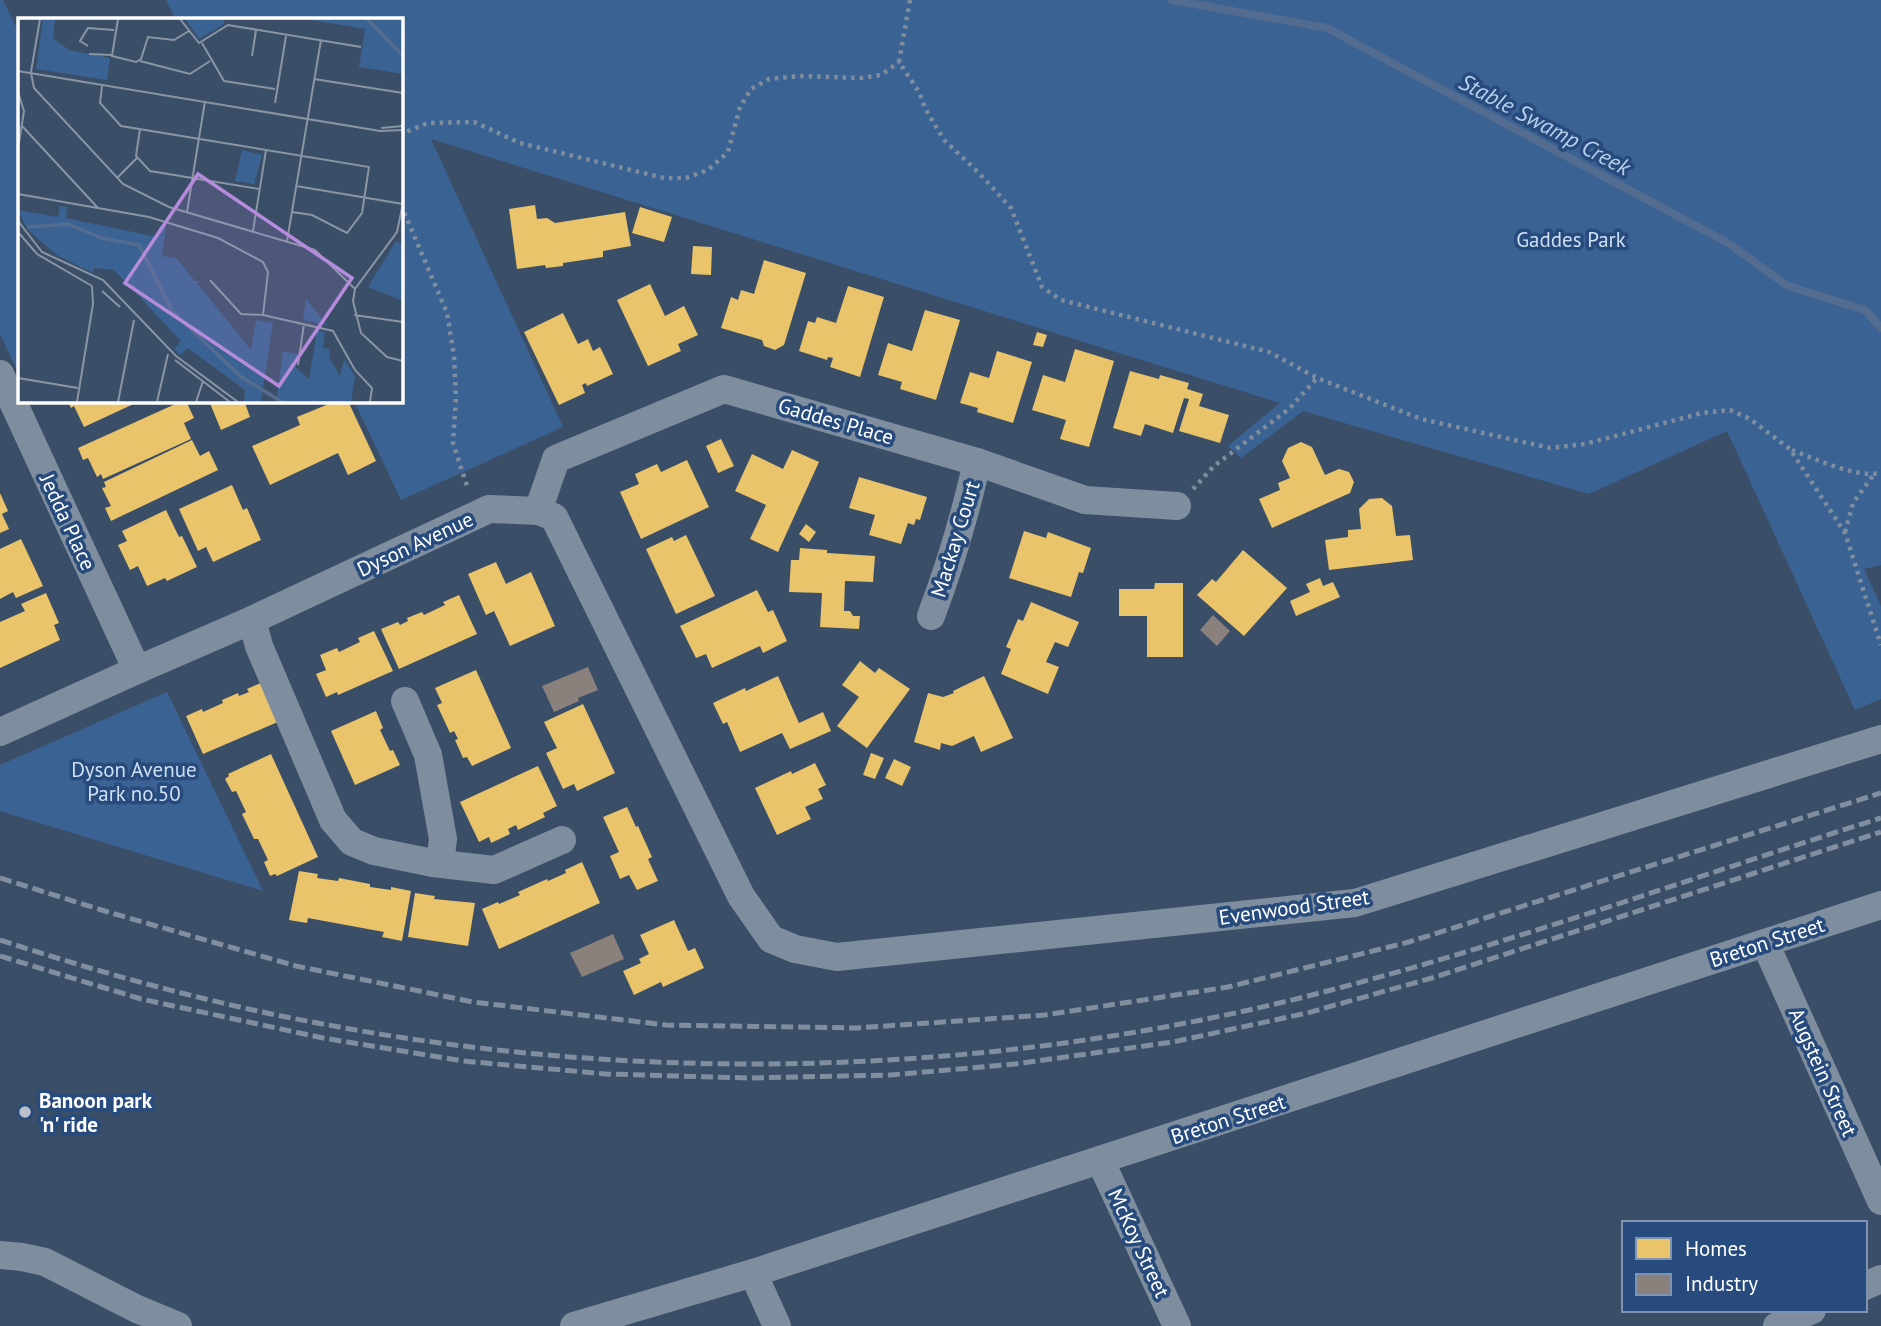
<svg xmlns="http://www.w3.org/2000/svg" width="1881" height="1326" viewBox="0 0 1881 1326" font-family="'PT Sans',sans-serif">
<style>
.green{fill:#3a6292}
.homes{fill:#e9c46a}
.industry{fill:#8a817c}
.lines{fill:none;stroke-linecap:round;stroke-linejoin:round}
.stream{stroke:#536c8f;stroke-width:8}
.path{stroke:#7f8e9f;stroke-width:4.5;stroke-dasharray:3.5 5;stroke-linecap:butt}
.minor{stroke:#7f8e9f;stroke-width:28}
.rail{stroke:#818e9f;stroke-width:5;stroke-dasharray:12 5;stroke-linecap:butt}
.poi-dot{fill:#bac1ca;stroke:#274b7c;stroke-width:2.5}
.labels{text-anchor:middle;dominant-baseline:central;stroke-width:7;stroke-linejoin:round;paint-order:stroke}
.park-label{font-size:21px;fill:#cedff4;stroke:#274b7c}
.street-label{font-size:21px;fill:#fff;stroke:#274b7c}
.poi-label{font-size:21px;font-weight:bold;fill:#fff;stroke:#274b7c;text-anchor:start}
.water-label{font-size:23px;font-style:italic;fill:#b6cfec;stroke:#274b7c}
.inset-river{fill:none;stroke:#536c8f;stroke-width:3.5}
.inset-road{fill:none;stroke:#8995a4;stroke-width:2}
.view{fill:#b68bdc;fill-opacity:0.15;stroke:#b68bdc;stroke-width:3.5}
.inset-edge{fill:none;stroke:#fff;stroke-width:3.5}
</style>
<rect width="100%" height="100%" fill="#3b4e68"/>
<!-- green -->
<g class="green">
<polygon points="0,0 3,0 19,33 19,375 0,334"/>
<polygon points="166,0 1881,0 1881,565 1864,569 1881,606 1881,699 1855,710 1727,431 1589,494 1303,411 1241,458 1228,446 1280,403 431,139 563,427 401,500 354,401 401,401 401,19 175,19"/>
<polygon points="167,692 263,891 0,811 0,765"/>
</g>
<!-- homes -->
<g class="homes">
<polygon points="535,205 537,219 547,218 555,223 625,212 631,246 603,251 603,257 563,263 563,266 546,268 545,265 517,269 509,209"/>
<polygon points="640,207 672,217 664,242 632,233"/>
<polygon points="693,246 712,247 711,275 691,274"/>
<polygon points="764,260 806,273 784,345 775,350 764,346 762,340 721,328 731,297 738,300 741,290 754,294"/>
<polygon points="650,284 665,316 684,306 698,335 678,344 681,351 648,366 617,300"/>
<polygon points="848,286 884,297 860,377 830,367 833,358 828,357 827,360 799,351 808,321 815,323 817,317 836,323"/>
<polygon points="925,310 960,320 936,400 900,389 902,382 878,375 888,343 912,351"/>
<polygon points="563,313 578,344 588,339 593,351 600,347 613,374 587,386 586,383 582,385 585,393 559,405 524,332"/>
<polygon points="1037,332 1047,335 1043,347 1033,345"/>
<polygon points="1075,349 1114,361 1089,447 1060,439 1066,420 1032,410 1043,375 1065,382"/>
<polygon points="997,351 1032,362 1013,423 977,412 978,408 960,403 970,372 989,378"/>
<polygon points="1130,371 1159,379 1160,375 1189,383 1187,389 1203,394 1199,406 1229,415 1220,443 1179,431 1189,399 1184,398 1173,433 1145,424 1141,436 1113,428"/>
<polygon points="68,401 140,401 84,427 74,406 71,408"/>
<polygon points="182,401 186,401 194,418 184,423 191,439 103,479 101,474 97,477 88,458 83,460 78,448"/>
<polygon points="209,401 251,401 245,403 250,417 221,430"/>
<polygon points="336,401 348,401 376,461 348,475 338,453 270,485 252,446 300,425 297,417"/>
<polygon points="721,439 734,466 718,473 706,446"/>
<polygon points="192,440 200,456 209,451 218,470 111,521 105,508 111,506 102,488 106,487 104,482"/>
<polygon points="1301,442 1312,447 1325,475 1339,469 1349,472 1354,482 1350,493 1272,528 1259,499 1280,490 1278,483 1290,478 1282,461 1288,448"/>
<polygon points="792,450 819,462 778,552 750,539 766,505 735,491 752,454 783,469"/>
<polygon points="687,460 709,507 641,539 620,492 639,484 635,474 657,464 661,472"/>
<polygon points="859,477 927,497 920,520 916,519 914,525 908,523 901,544 869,535 875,515 849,508"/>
<polygon points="232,485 243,510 247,508 261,540 213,562 206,547 198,551 179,509"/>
<polygon points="0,493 8,511 2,514 9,529 0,533"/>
<polygon points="1382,498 1392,506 1396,536 1410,535 1413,560 1329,570 1325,540 1348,537 1348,530 1361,529 1359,509 1369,499"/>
<polygon points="166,510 179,537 182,536 197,567 167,581 165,578 147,586 138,566 130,570 118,545 127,541 122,531"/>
<polygon points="806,524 816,532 809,542 799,534"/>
<polygon points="1024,531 1046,538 1048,532 1091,548 1083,573 1079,572 1071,597 1009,578"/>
<polygon points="686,535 715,596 676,614 646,549 672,537 674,541"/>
<polygon points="21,539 43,586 16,598 13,592 0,599 0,549"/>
<polygon points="800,548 827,550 827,553 875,556 873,582 845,581 844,611 850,611 853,616 860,616 859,629 820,627 822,593 789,592 791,560 799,560"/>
<polygon points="1243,550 1287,588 1244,636 1197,595 1212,579 1216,582"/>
<polygon points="496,562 506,584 531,572 555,626 510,646 494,611 486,615 468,574"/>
<polygon points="1320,578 1323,586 1333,582 1340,597 1296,616 1290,601 1310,592 1306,584"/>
<polygon points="1155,583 1183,583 1183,657 1147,657 1147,616 1119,616 1119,589 1154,589"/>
<polygon points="757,590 768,612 773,610 787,641 763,653 760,646 712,668 706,654 696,658 680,626"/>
<polygon points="46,593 59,623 54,625 60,640 0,668 0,622 25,611 21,604"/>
<polygon points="459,595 477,634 399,669 381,629 398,622 400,625 408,621 407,618 422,612 424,615 445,605 443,602"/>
<polygon points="1031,602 1079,622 1068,647 1055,642 1046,662 1059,667 1048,694 1001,674 1011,649 1006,647 1018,619 1023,621"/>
<polygon points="374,631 393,671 338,695 337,692 326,697 316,674 326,670 320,655 337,648 339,652 360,642 358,638"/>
<polygon points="860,661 875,673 879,668 910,689 867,748 837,726 859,697 842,685"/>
<polygon points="476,670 511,748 472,766 467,757 463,758 455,740 458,739 454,731 450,733 437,705 442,703 435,688"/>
<polygon points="778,676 799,723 823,712 831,731 790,749 782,733 740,752 727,722 723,724 713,703 745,688 746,691"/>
<polygon points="984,676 1013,738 981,752 974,736 952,746 941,743 940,750 914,742 928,693 943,697 954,693 953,691"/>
<polygon points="263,682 280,721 203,754 186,716 202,709 203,712 223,703 222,700 238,693 239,696 249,692 247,689"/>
<polygon points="583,704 615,773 577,791 574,784 563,789 546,753 557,748 544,722"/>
<polygon points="376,711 383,728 380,730 390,751 393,750 400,765 355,785 331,731"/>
<polygon points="871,753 884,758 875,779 863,775"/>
<polygon points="271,754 318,857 277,876 275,874 270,876 264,862 268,860 258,839 254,839 242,814 246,812 236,791 232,792 225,779 229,776 228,774"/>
<polygon points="894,759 911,767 902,786 885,778"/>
<polygon points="815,763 826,785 818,789 823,799 805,807 811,819 777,835 755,788 791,771 792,774"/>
<polygon points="538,766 557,806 543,813 545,817 518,830 516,825 508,829 510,834 491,843 489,837 479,842 460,802"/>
<polygon points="627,807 636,827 638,826 652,857 648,859 658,881 637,890 629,875 620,879 610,856 619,852 603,817"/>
<polygon points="582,862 600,903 499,949 482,909 498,902 499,904 520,895 518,892 547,879 548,881 566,873 565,870"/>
<polygon points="299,871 318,874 317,878 338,881 339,878 370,884 370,887 391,890 391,887 411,891 402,941 382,937 384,932 308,918 307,923 289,920"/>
<polygon points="415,893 435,896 434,899 475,903 468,946 408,937"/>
<polygon points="674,920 688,951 695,948 704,968 663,987 661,982 634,995 623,971 641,963 639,959 649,954 640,935"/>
</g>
<!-- industry -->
<g class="industry">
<polygon points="1213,615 1230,631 1217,646 1200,630"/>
<polygon points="588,667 598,690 578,698 579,701 554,712 542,686"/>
<polygon points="613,934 624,959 582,977 570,953"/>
</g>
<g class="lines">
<!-- stream -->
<polyline class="stream" points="1172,0 1327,28 1728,243 1788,286 1865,310 1881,328"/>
<!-- path -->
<g class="path">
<polyline points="910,0 899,62 919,92 926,110 944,140 978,172 1011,208 1042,287 1061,300 1269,352 1317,378 1421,419 1550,448 1585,444 1702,413 1730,410 1750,419 1790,449 1845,533 1881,645"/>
<polyline points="401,137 406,132 428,123 474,122 520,143 664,178 686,178 708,170 728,152 740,107 751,89 769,79 798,76 862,78 881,75 899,62"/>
<polyline points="401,205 447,313 454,356 456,398 453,443 468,489"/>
<path d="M1792,450C1815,459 1856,478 1881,473"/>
<polyline points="1193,489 1214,466 1289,409 1317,378"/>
<polyline points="1845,532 1853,503 1874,474"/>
</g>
<!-- minor -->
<g class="minor">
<polyline points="0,374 137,670"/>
<polyline points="538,511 556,459 724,389 977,462 1085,500 1177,506"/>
<path d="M931,616C951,563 965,516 977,462"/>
<polyline points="252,620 259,646 333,820 352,842 374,851 433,863 494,870 562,840"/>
<polyline points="405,701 428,755 443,839 440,863"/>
<polyline points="0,732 137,670 252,620 489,509 538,511 554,517 741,896 771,939 795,949 837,957 1355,903 1881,739"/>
<polyline points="1765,943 1881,1201"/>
<polyline points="1100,1160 1177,1326"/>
<polyline points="0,1255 22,1257 45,1262 137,1309 178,1326"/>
<polyline points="753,1273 777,1326"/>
<polyline points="1865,1286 1881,1279"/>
<polyline points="574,1326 753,1273 1881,905"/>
<polyline points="1777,1326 1812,1310"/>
</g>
<!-- rail -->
<g class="rail">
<polyline points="0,878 108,912 296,966 473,1002 666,1025 857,1028 1045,1015 1228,987 1409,942 1881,793"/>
<path d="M0,940C107,975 217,1005 328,1025C649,1085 991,1076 1308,996C1502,947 1690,878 1881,818"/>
<polyline points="0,956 141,999 323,1038 463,1061 606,1074 749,1078 890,1075 1015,1064 1173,1042 1307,1013 1432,978 1881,832"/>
</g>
</g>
<!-- markers -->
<circle class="poi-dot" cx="25" cy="1112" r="7"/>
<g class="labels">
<!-- park labels -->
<g class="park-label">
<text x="1571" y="239">Gaddes Park</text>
<text x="134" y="769">Dyson Avenue<tspan x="134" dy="24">Park no.50</tspan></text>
</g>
<!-- street labels -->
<g class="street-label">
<text transform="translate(836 421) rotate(16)">Gaddes Place</text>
<text transform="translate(68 522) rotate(65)">Jedda Place</text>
<text transform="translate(955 539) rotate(-73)">Mackay Court</text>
<text transform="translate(415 544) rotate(-25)">Dyson Avenue</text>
<text transform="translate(1294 907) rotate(-8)">Evenwood Street</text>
<text transform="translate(1767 942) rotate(-18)">Breton Street</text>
<text transform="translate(1823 1072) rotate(66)">Augstein Street</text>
<text transform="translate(1228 1119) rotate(-18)">Breton Street</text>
<text transform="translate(1139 1243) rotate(65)">McKoy Street</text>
</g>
<!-- poi labels -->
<g class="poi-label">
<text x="39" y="1100">Banoon park<tspan x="39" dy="24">'n' ride</tspan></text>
</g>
<!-- water labels -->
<g class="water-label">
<text transform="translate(1545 124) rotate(28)">Stable Swamp Creek</text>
</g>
</g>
<!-- overview -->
<g transform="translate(18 18)">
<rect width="385" height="385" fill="#3b4e68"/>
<path d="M25,1H37L35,20L51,32L92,40L89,62L18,51ZM167,1H206V6L181,21ZM287,1H385V56L341,49L347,11ZM224,132L244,137L236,166L217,163ZM42,188L49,189L48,200L139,219L142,207L148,208L144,238L158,240L177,263H185L179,265L233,332L238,302L255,305L243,384H226L227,372L170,330L162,337L156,331L163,323L96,252L76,250L75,255L39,237L10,212L0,192L40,199ZM378,223L385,227V283L350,269ZM288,281L309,307L285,302ZM299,313L307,314L305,330L312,331L311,340L322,358L326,341L337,358L333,384H258L265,333L280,336L278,350L291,361Z" fill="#3a6292"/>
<path class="inset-river" d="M349,1L385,38M9,209L50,206L84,220L121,227L154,293L222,358L264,384"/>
<path class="inset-road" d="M100,1L94,38L118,44L123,41L130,19L156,22L171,13M162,1L181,25L210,7L343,29M184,25L206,63L257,71M70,28L62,23L70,10L96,12M71,36L94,37M234,38L238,12M122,43L172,56L192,43M0,53L362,113L385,112M13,54L22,1M13,55L16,70L105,166L151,189L297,232L337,271M296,61L385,75M84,68L82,85L103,108L351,149L344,195L329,215L294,197L274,194M0,74L6,93L0,131M257,85L268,18M4,108L80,190M363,110L385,108M122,111L118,138L132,153L241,171M99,160L119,140M278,168L385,186M0,176L131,199L200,220L245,244L250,254L245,297L315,313L337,352L354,370L352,384M385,185L379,214L337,271L335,283L343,315L369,339L385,343M169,194L187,83M0,203L24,234L85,262L158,338L220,384M235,213L248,132M0,214L19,236L74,268M269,223L303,22M192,262L223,296L245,297M84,273L102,289M336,297L385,304M157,342L212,384M280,347L286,306M0,360L60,370M59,384L75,286L74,268M100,384L116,302M139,384L150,336M178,384L185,363"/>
<path class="view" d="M180,156L334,260L261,368L107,265Z"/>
<rect width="385" height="385" class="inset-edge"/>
</g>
<!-- legend -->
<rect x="1622" y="1221" width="245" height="91" fill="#274b7c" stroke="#7d93b0" stroke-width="2"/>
<rect x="1636" y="1238" width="35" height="21" fill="#e9c46a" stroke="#7d93b0" stroke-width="2"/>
<text x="1685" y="1256" font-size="21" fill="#ffffff">Homes</text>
<rect x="1636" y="1274" width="35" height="21" fill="#8a817c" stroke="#7d93b0" stroke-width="2"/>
<text x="1685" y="1291" font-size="21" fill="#ffffff">Industry</text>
</svg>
